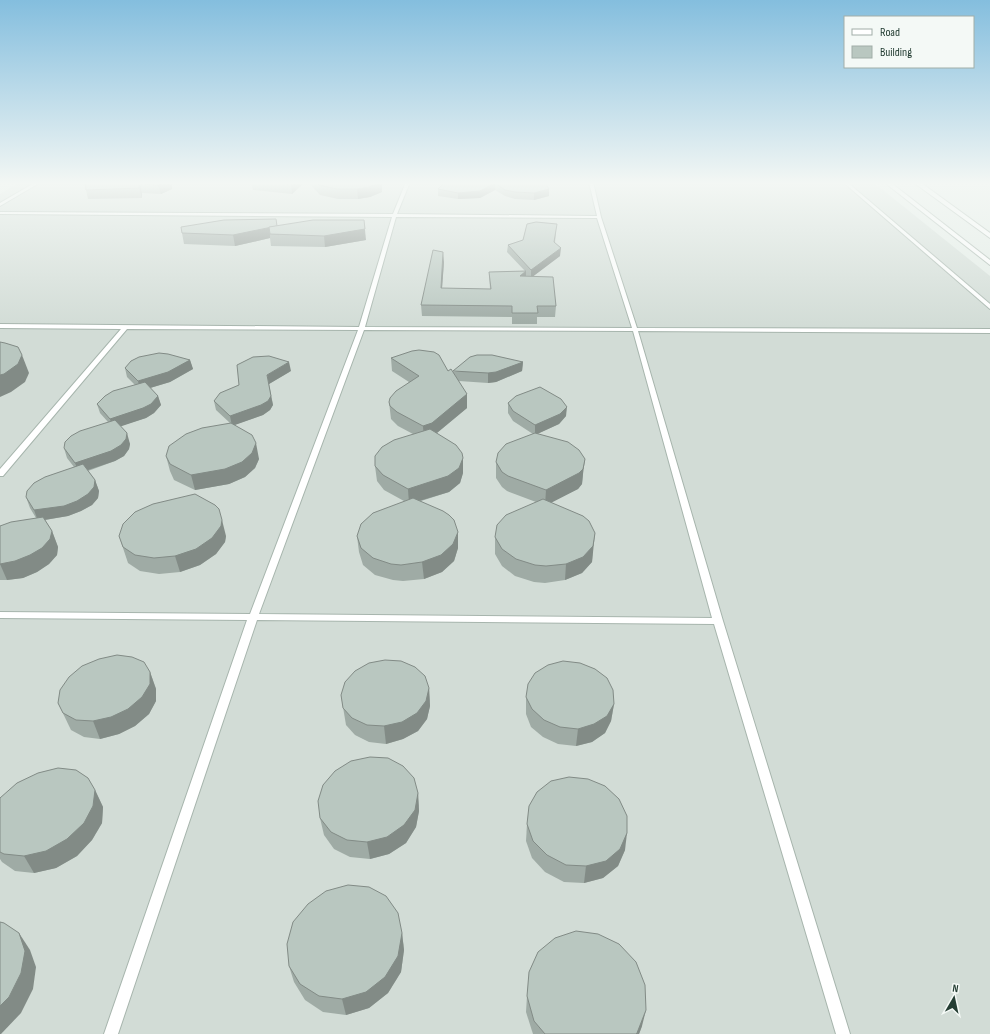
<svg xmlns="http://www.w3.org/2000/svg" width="990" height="1034" viewBox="0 0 990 1034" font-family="'Sofia Sans Condensed',sans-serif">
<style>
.built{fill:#d2dcd6}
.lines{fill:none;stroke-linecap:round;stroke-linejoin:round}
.service-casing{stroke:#a7b5ad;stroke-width:2}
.tertiary-casing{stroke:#a7b5ad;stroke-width:2}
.service{fill:#fff;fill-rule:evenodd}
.tertiary{fill:#fff;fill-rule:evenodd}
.wall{fill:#9faba5}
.shaded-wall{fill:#828b86}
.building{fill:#b9c7c0;stroke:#828b86}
</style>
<rect width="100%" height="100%" fill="#e4ede7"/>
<!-- built -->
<polygon class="built" points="20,182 873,182 990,276 990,1034 0,1034 0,194"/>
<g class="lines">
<!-- service casing -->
<g class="service-casing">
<g id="service">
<polygon points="36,182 41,182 0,206 0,203"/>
<path d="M406,182H410L397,214L597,216L589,182H593L601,217L637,328L990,329V333L638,331L723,621L850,1034H836L714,624L257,620L118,1034H104L247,620L0,618V612L250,614L358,330L127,329L3,476H0V469L121,329L0,328V324L359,327L392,217L0,214V212L393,214ZM396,217L597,218L632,328L365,327ZM364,330L633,331L712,618L259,614Z"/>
<polygon points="843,182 847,182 990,304 990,309"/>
</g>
</g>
<!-- tertiary casing -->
<g class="tertiary-casing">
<g id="tertiary">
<polygon points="884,182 890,182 990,260 990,265"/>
<polygon points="913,182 920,182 990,233 990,238"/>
</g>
</g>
<!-- service -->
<use href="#service" class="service"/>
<!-- tertiary -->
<use href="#tertiary" class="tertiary"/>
</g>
<!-- wall -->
<g class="wall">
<polygon points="85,182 172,182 172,189 161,194 142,193 142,198 88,199 86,190"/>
<polygon points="251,182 305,182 292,194 253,190"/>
<polygon points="308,182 382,182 382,192 370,197 358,199 338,199 320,195"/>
<polygon points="445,182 545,182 549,189 549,196 534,200 515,199 505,196 495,190 480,198 458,199 438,196 438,189"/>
<polygon points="277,226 366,240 325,247 271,246 270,238 235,246 184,244 182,233"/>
<polygon points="556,231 555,243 560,256 533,276 556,306 555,317 537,317 537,324 512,324 512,317 422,316 421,305 444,262 442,289 490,289 489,272 525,271 507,252 508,245"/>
<polygon points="391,358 448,371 453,372 523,362 522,371 496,382 488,383 459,381 467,408 437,433 463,473 460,483 449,492 421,501 458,548 454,561 442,572 424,579 403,581 393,580 375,575 363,565 359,552 357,536 404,501 384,490 377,481 375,466 413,434 398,426 391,419 389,402 409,382 392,371"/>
<polygon points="190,360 193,369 170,382 150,388 158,396 161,405 154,413 146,418 120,426 130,444 129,449 124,456 115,461 88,471 95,480 99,491 98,498 92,505 81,511 68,516 45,520 52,531 58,547 57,555 49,564 37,572 23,578 7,580 0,580 0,526 36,518 30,508 26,497 74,467 67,458 64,448 108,422 100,413 97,404 135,385 127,377 125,368"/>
<polygon points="291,371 269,384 273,405 270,410 263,415 234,425 259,459 255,468 245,477 229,484 195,490 174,480 170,471 166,456 230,423 216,410 214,401"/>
<polygon points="508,403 566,416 559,424 537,434 583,474 582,484 578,489 551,502 593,549 592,562 582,573 565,580 545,583 534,582 515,576 502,566 495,554 495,537 536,502 507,491 502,487 496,478 496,462 533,434 513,421 508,413"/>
<polygon points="119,536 226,536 225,542 216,554 200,565 180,572 159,574 140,571 128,563"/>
<polygon points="150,672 156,689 156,701 149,714 135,726 119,734 100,739 84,737 71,730 58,703"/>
<polygon points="429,688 430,706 427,719 418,731 403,739 386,744 369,742 355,735 346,725 341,695"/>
<polygon points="526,697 614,704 611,721 605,733 592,742 576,746 558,744 543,737 531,727 526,714"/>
<polygon points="95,790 103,807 102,823 92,840 77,856 56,868 34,873 15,871 2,862 0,859 0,798"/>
<polygon points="418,793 419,811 416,827 406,843 389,854 370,859 350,857 334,849 324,835 320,818"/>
<polygon points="527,824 625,850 618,866 603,878 584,883 564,882 545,872 532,858 526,841"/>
<polygon points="402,933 404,950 401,972 388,993 369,1008 346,1015 323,1012 305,1000 294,982 289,966"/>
<polygon points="527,996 642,1026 639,1034 533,1034 526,1012"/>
</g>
<!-- shaded-wall -->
<g class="shaded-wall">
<polygon points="165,182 172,182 172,189 161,194 158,185"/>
<polygon points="293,182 305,182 292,194 291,184"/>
<polygon points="382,182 382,192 370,197 358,199 357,189"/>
<polygon points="495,183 495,190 480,198 458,199 458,193"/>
<polygon points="140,184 142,193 142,198 139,188"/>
<polygon points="549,189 549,196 534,200 534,193"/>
<polygon points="276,219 279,236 279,235 270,234 270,238 235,246 233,235"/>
<polygon points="364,220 366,240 325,247 324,236"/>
<polygon points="561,248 560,256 531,278 531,270"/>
<polygon points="443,252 444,262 441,300 441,288"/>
<polygon points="526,271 526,282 520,276"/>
<polygon points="22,355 29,373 25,382 11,392 0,397 0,375"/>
<polygon points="190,360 193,369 170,382 140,391 138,381"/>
<polygon points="289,362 291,371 269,384 267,375"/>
<polygon points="523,362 522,371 496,382 488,383 488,373"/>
<polygon points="467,394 467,408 432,437 424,440 423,426"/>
<polygon points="158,396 161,405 154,413 146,418 113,429 110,419"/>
<polygon points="271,396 273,405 270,410 263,415 232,426 230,416"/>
<polygon points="567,407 566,416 559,424 535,435 535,425"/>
<polygon points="127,433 130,444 129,449 124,456 115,461 79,473 75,463"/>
<polygon points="256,443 259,459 255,468 245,477 229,484 195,490 191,475"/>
<polygon points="463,458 463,473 460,483 449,492 409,504 408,489"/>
<polygon points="585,459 583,474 582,484 578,489 545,506 546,490"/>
<polygon points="95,480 99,491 98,498 92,505 81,511 68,516 38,521 34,510"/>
<polygon points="222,520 226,536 225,542 216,554 200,565 180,572 175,556"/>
<polygon points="52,531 58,547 57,555 49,564 37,572 23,578 7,580 0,564"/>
<polygon points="458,532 458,548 454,561 442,572 424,579 422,562"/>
<polygon points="595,533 592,562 582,573 565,580 566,564"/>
<polygon points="150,672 156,689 156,701 149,714 135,726 119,734 100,739 93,721"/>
<polygon points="429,688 430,706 427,719 418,731 403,739 386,744 384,726"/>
<polygon points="614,704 611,721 605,733 592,742 576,746 578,729"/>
<polygon points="95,790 103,807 102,823 92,840 77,856 56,868 34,873 24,856"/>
<polygon points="418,793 419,811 416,827 406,843 389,854 370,859 367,842"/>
<polygon points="627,833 625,850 618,866 603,878 584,883 586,866"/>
<polygon points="19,933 30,950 36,967 33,989 21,1013 1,1034 0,1034 0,1006"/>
<polygon points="402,933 404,950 401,972 388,993 369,1008 346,1015 342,999"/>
<polygon points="646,1010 642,1026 639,1034 636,1034"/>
</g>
<!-- building -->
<g class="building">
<polygon points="85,182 165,182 158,185 140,184 139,188 86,190"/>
<polygon points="269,182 293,182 291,184"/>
<polygon points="316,182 381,182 369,187 357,189 337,189 319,185"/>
<polygon points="445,182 545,182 549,189 534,193 515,192 505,190 495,183 480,191 458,193 438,189"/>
<polygon points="276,219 277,226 233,235 182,233 181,227 224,220"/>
<polygon points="313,220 364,220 365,229 324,236 270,234 269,227"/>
<polygon points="536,222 557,224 554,242 561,248 531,270 508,245 523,240 527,224"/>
<polygon points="433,250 443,252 441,288 491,289 489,272 526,271 520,276 553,277 556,306 537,306 538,313 512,313 512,306 421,305"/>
<polygon points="0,342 5,343 18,347 22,355 18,364 4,374 0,375"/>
<polygon points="419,350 434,352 439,355 448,371 451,369 467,394 432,423 423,426 397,412 390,406 389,402 390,398 396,391 419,376 391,358 412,351"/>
<polygon points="159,353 168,354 190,360 168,372 138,381 125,368 131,361 139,357"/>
<polygon points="477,355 492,355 523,362 496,372 488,373 453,371 470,357"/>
<polygon points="269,356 289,362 267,375 271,396 268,401 261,405 230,416 214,401 220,393 239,385 237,365 253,357"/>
<polygon points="145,382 158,396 151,404 143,408 110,419 97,404 105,396 113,391"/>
<polygon points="540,387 561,399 567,407 560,414 535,425 513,411 508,403 516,396"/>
<polygon points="115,420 127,433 126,439 121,445 111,451 75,463 64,448 65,442 71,436 80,431"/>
<polygon points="231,423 252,435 256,443 252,453 242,462 225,469 191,475 170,464 166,456 169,446 186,434 202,428"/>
<polygon points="430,429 456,445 462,453 463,458 459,468 448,476 408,489 383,475 375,466 375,456 382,447 394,440"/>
<polygon points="535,433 568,442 579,450 585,459 583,469 579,473 546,490 508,476 502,472 496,462 498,453 506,444"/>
<polygon points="83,464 95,480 94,487 88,494 77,501 64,506 34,510 26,497 27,491 34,483 45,477"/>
<polygon points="195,494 215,505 219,509 222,520 221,526 212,538 196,549 175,556 154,558 135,555 123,547 119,536 123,524 135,512 153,504"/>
<polygon points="413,498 443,511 449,515 454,520 458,532 453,544 441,555 422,562 401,565 391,564 373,558 361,548 357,536 361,524 373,513"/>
<polygon points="543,499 583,516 589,521 595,533 593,546 583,557 566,564 546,566 535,565 516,559 502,549 495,537 497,525 506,515"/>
<polygon points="43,517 52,531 50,539 42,548 30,555 15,561 0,564 0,526 11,522"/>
<polygon points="117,655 132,657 144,662 150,672 150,684 142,697 128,709 111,717 93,721 76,720 63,713 58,703 60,690 69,677 82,666 99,659"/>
<polygon points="385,660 401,661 415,667 425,676 429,688 426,701 417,713 402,722 384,726 367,725 352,718 343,708 341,695 345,682 355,671 369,663"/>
<polygon points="563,661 580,663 595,669 607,678 613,690 614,704 607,716 594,724 578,729 560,727 544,720 532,709 526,697 528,684 535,673 548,665"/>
<polygon points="370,757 388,758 403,766 414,778 418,793 415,810 404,825 387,837 367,842 347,840 331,832 320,818 318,801 323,785 335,771 351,761"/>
<polygon points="58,768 76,770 88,778 95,790 93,806 84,823 67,839 46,851 24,856 4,854 0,852 0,798 17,783 38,773"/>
<polygon points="569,777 588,779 605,786 619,799 627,816 627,833 620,849 606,861 586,866 566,865 547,855 533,841 527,824 529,806 537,792 551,781"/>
<polygon points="348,885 369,887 386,896 398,913 402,933 398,956 385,977 366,992 342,999 319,996 300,984 289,966 287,944 293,922 308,904 326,891"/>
<polygon points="0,922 4,923 19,933 25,951 21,973 9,997 0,1006"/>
<polygon points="576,931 598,934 619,944 636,962 645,985 646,1010 637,1033 636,1034 545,1034 534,1021 527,996 529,972 538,952 555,938"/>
</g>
<!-- sky -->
<linearGradient id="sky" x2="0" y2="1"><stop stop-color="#84bede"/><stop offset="0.56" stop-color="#f3f7f4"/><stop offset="1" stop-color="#f3f7f4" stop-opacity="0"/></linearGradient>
<rect width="990" height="327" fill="url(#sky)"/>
<!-- legend -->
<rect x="844" y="16" width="130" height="52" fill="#f4f9f6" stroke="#a1aea8"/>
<rect x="852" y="29" width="20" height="6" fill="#ffffff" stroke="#a1aea8"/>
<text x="880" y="36" font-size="12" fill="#243d33">Road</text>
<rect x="852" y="46" width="20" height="12" fill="#b9c7c0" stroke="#a1aea8"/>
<text x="880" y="56" font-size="12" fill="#243d33">Building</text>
<!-- north arrow -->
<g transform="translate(954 998) rotate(9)" stroke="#f4f9f6" stroke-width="3" paint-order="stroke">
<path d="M0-3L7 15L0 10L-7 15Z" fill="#243d33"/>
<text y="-6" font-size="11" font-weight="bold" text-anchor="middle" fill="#243d33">N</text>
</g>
</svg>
